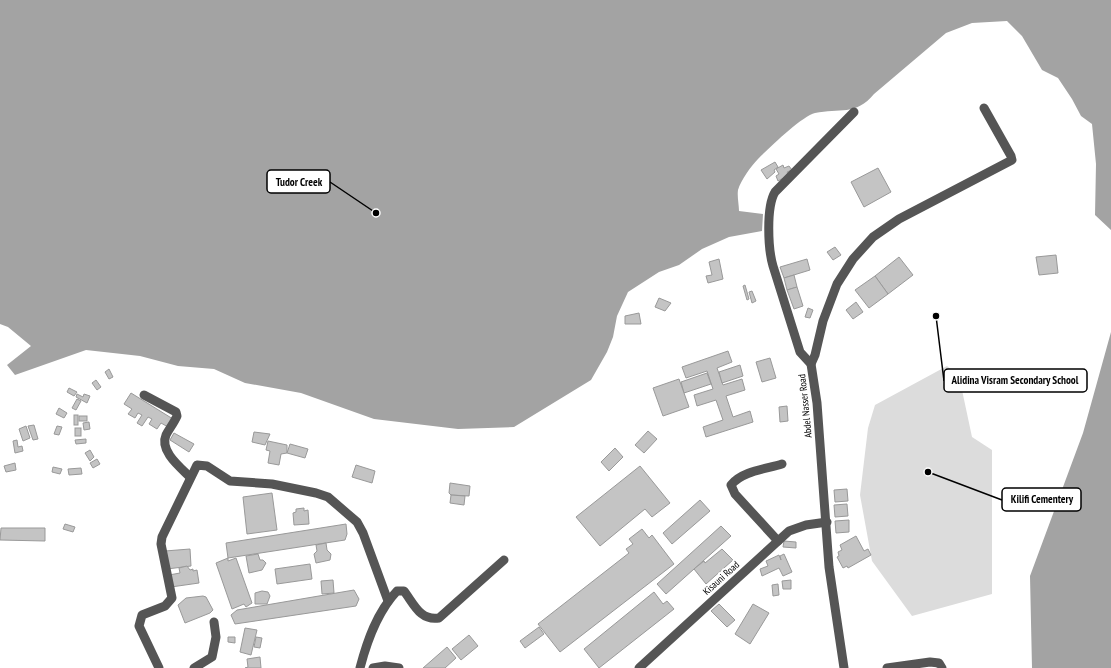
<svg xmlns="http://www.w3.org/2000/svg" width="1111" height="668" viewBox="0 0 1111 668" font-family="'PT Sans Narrow',sans-serif">
<style>
.green{fill:#dcdcdc}
.water{fill:#a3a3a3}
.building{fill:#c4c4c4;stroke:#999}
.lines{fill:none;stroke-linecap:round;stroke-linejoin:round}
.minor{stroke:#555;stroke-width:9}
.labels{text-anchor:middle;dominant-baseline:central;stroke-width:4;stroke-linejoin:round;paint-order:stroke}
.street-label{font-size:10px;fill:#000;stroke:#fff}
.leader{fill:none;stroke:#000;stroke-width:1.5}
.callout-dot{fill:#000;stroke:#fff;stroke-width:1.5}
.callout{fill:#fff;stroke:#000;stroke-width:1.5}
.callout-label{font-size:11px;text-anchor:middle;font-weight:bold;fill:#000}
</style>
<rect width="100%" height="100%" fill="#fff"/>
<!-- green -->
<polygon class="green" points="947,366 959,376 972,437 992,450 992,594 912,616 872,561 860,495 868,428 875,405"/>
<!-- water -->
<g class="water">
<path d="M0,0H1111V230L1095,215L1096,164L1092,124L1081,116L1072,99L1058,78L1042,70L1022,36L1007,21L972,23L946,33L874,94C856,116 839,108 815,113C802,116 768,149 758,159C751,166 741,180 738,190C737,196 739,205 739,211L763,214L762,231L729,237L702,249L679,265L659,272L628,292L617,316L613,337L607,352L591,380L514,427L458,429L374,419L301,393L245,383L214,369L178,366L140,356L86,350L15,375L7,365L31,346L8,327L0,324Z"/>
<polygon points="1111,332 1111,668 1032,668 1030,576 1083,433"/>
</g>
<!-- building -->
<g class="building">
<polygon points="775,162 778,167 774,170 775,172 767,179 761,170"/>
<polygon points="783,165 784,168 789,166 792,170 787,172 789,175 778,181 776,176 779,174 776,169"/>
<polygon points="878,168 891,192 864,207 851,182"/>
<polygon points="835,247 841,255 833,260 827,252"/>
<polygon points="1056,255 1058,273 1039,275 1036,257"/>
<polygon points="899,257 913,275 888,294 875,276"/>
<polygon points="719,259 723,279 708,283 706,276 712,275 709,262"/>
<polygon points="807,259 810,270 784,278 780,267"/>
<polygon points="794,275 797,287 787,290 784,278"/>
<polygon points="875,276 888,294 869,308 855,290"/>
<polygon points="745,285 749,299 747,300 743,286"/>
<polygon points="797,287 803,306 794,309 787,290"/>
<polygon points="752,291 756,301 752,303 749,292"/>
<polygon points="659,298 671,303 665,311 655,307"/>
<polygon points="856,302 863,312 853,319 846,310"/>
<polygon points="808,308 813,310 810,318 805,317"/>
<polygon points="639,313 641,324 625,324 625,316"/>
<polygon points="728,351 732,362 717,368 723,385 742,379 745,390 726,396 733,417 750,411 753,422 706,437 703,427 723,420 716,400 697,406 694,395 713,389 707,371 686,378 682,367"/>
<polygon points="770,358 776,378 762,382 756,362"/>
<polygon points="740,365 743,376 722,383 719,372"/>
<polygon points="109,369 113,377 109,379 105,372"/>
<polygon points="707,373 711,384 684,393 681,382"/>
<polygon points="679,379 689,407 663,416 653,388"/>
<polygon points="96,380 101,387 97,390 92,383"/>
<polygon points="69,388 77,392 74,396 67,392"/>
<polygon points="131,393 173,419 168,427 161,423 157,429 149,424 152,419 148,417 142,426 137,423 142,415 138,413 135,418 128,414 132,409 124,404"/>
<polygon points="77,394 83,397 84,394 90,396 87,403 76,397"/>
<polygon points="77,399 81,401 76,410 72,408"/>
<polygon points="787,406 788,421 780,422 779,407"/>
<polygon points="59,408 67,413 64,418 56,414"/>
<rect x="74" y="415" width="4" height="10"/>
<rect x="79" y="416" width="8" height="5"/>
<polygon points="89,422 90,429 84,430 83,423"/>
<polygon points="34,425 38,439 33,440 28,426"/>
<polygon points="26,426 30,438 23,441 19,429"/>
<polygon points="57,426 62,427 59,435 54,434"/>
<rect x="75" y="428" width="6" height="8"/>
<polygon points="648,431 657,439 644,453 635,445"/>
<polygon points="254,432 270,434 265,445 252,442"/>
<polygon points="174,433 194,444 189,452 170,440"/>
<polygon points="86,439 86,443 76,444 75,440"/>
<polygon points="17,440 18,447 22,446 23,451 15,453 13,441"/>
<polygon points="268,441 287,445 287,453 281,454 279,465 268,463 270,451 266,450"/>
<polygon points="290,444 308,449 305,458 287,453"/>
<polygon points="615,448 623,457 609,471 601,462"/>
<polygon points="90,450 94,457 90,461 85,453"/>
<polygon points="97,459 100,464 93,468 90,463"/>
<polygon points="15,463 16,470 6,472 4,466"/>
<polygon points="356,465 375,471 372,483 352,477"/>
<polygon points="640,466 670,503 652,517 645,509 600,546 576,517"/>
<polygon points="53,467 62,469 60,474 52,472"/>
<polygon points="81,468 82,474 69,475 68,469"/>
<polygon points="450,483 470,486 469,496 451,495 449,493"/>
<polygon points="847,489 848,501 835,502 834,490"/>
<polygon points="272,493 277,530 247,534 243,497"/>
<polygon points="451,495 465,496 464,505 450,503"/>
<polygon points="700,500 710,511 672,544 663,533"/>
<polygon points="847,504 848,516 835,517 834,505"/>
<polygon points="304,508 304,511 308,510 309,524 294,525 293,513 296,512 296,509"/>
<polygon points="849,520 849,532 836,533 835,521"/>
<polygon points="65,524 75,527 73,532 63,529"/>
<polygon points="346,524 347,534 345,540 228,558 226,543"/>
<polygon points="721,526 731,536 666,594 657,584"/>
<polygon points="1,528 45,528 45,541 0,540"/>
<polygon points="642,529 649,538 652,535 674,564 560,652 538,624 629,553 626,549 633,544 629,539"/>
<polygon points="856,536 864,551 868,549 871,555 848,568 847,566 843,568 837,557 839,556 838,552 842,550 840,545"/>
<polygon points="784,541 796,542 796,548 783,547"/>
<polygon points="326,543 327,550 331,554 330,560 316,563 314,554 317,551 316,545"/>
<polygon points="190,549 191,566 167,569 165,551"/>
<polygon points="722,549 733,560 706,584 694,569 704,561 705,563"/>
<polygon points="258,554 260,560 263,560 266,563 262,570 249,573 246,556"/>
<polygon points="784,554 792,572 783,576 779,568 762,576 760,569 768,566 766,561 779,555 781,560 780,556"/>
<polygon points="228,558 228,561 236,558 252,603 246,607 244,604 232,609 216,563"/>
<polygon points="310,564 312,579 277,584 275,569"/>
<polygon points="187,566 190,570 193,569 193,571 197,570 199,583 171,587 169,575 180,573 179,568"/>
<polygon points="333,580 334,593 322,594 321,581"/>
<polygon points="791,580 791,589 783,589 782,581"/>
<polygon points="778,584 779,595 773,596 772,585"/>
<polygon points="354,590 359,599 356,606 235,624 231,615 237,610"/>
<polygon points="262,591 268,592 270,596 267,604 255,604 255,593"/>
<polygon points="654,592 663,604 667,601 674,609 599,668 584,649"/>
<polygon points="203,596 206,597 213,610 210,613 185,623 178,605 186,598"/>
<polygon points="719,604 735,620 727,627 711,611"/>
<polygon points="753,604 769,613 750,644 735,634"/>
<polygon points="539,627 544,634 525,648 520,641"/>
<polygon points="245,628 257,630 251,655 240,652"/>
<polygon points="469,635 478,646 461,660 452,649"/>
<polygon points="228,637 235,637 235,643 228,642"/>
<polygon points="256,637 262,638 260,648 254,647"/>
<polygon points="447,647 456,658 445,668 423,668"/>
<polygon points="260,657 261,668 245,668 248,667 247,659"/>
</g>
<g class="lines">
<!-- minor -->
<g class="minor">
<polyline points="811,364 815,355 823,321 837,284 853,259 873,237 899,219 1012,160 1011,156 984,108"/>
<path d="M144,395L176,412L177,416C174,423 169,429 166,435C159,451 181,468 190,477"/>
<path d="M778,541L735,494L731,485C742,471 766,469 782,464"/>
<polyline points="159,668 139,626 142,615 165,606 172,598 161,544 162,537 197,465 207,466 230,481 272,484 316,493 328,497 357,522 363,533 388,601"/>
<polyline points="194,668 212,657 216,637 214,622"/>
<path d="M360,668C367,641 377,612 397,591H404C414,604 420,621 439,618L504,560"/>
<polyline points="373,668 385,666 399,668"/>
<polyline points="639,668 789,531 806,525 827,522"/>
<path d="M844,668L829,567L817,403L811,364L800,352L773,266C768,249 766,207 775,192L854,112"/>
<polyline points="887,668 930,662 939,663 942,668"/>
</g>
</g>
<g class="labels">
<!-- street labels -->
<g class="street-label">
<text transform="translate(805 406) rotate(-96)">Abdel Nasser Road</text>
<text transform="translate(721 578) rotate(-42)">Kisauni Road</text>
</g>
</g>
<!-- callouts -->
<path class="leader" d="M376 213L330 182M936 316L944 381M928 472L1002 500"/>
<g class="callout-dot">
<circle cx="376" cy="213" r="4"/>
<circle cx="936" cy="316" r="4"/>
<circle cx="928" cy="472" r="4"/>
</g>
<g class="callout">
<rect x="267" y="170" width="63" height="23" rx="4"/>
<rect x="944" y="369" width="143" height="23" rx="4"/>
<rect x="1002" y="488" width="79" height="23" rx="4"/>
</g>
<g class="callout-label">
<text x="299" y="186">Tudor Creek</text>
<text x="1015" y="384">Alidina Visram Secondary School</text>
<text x="1042" y="503">Kilifi Cementery</text>
</g>
</svg>
